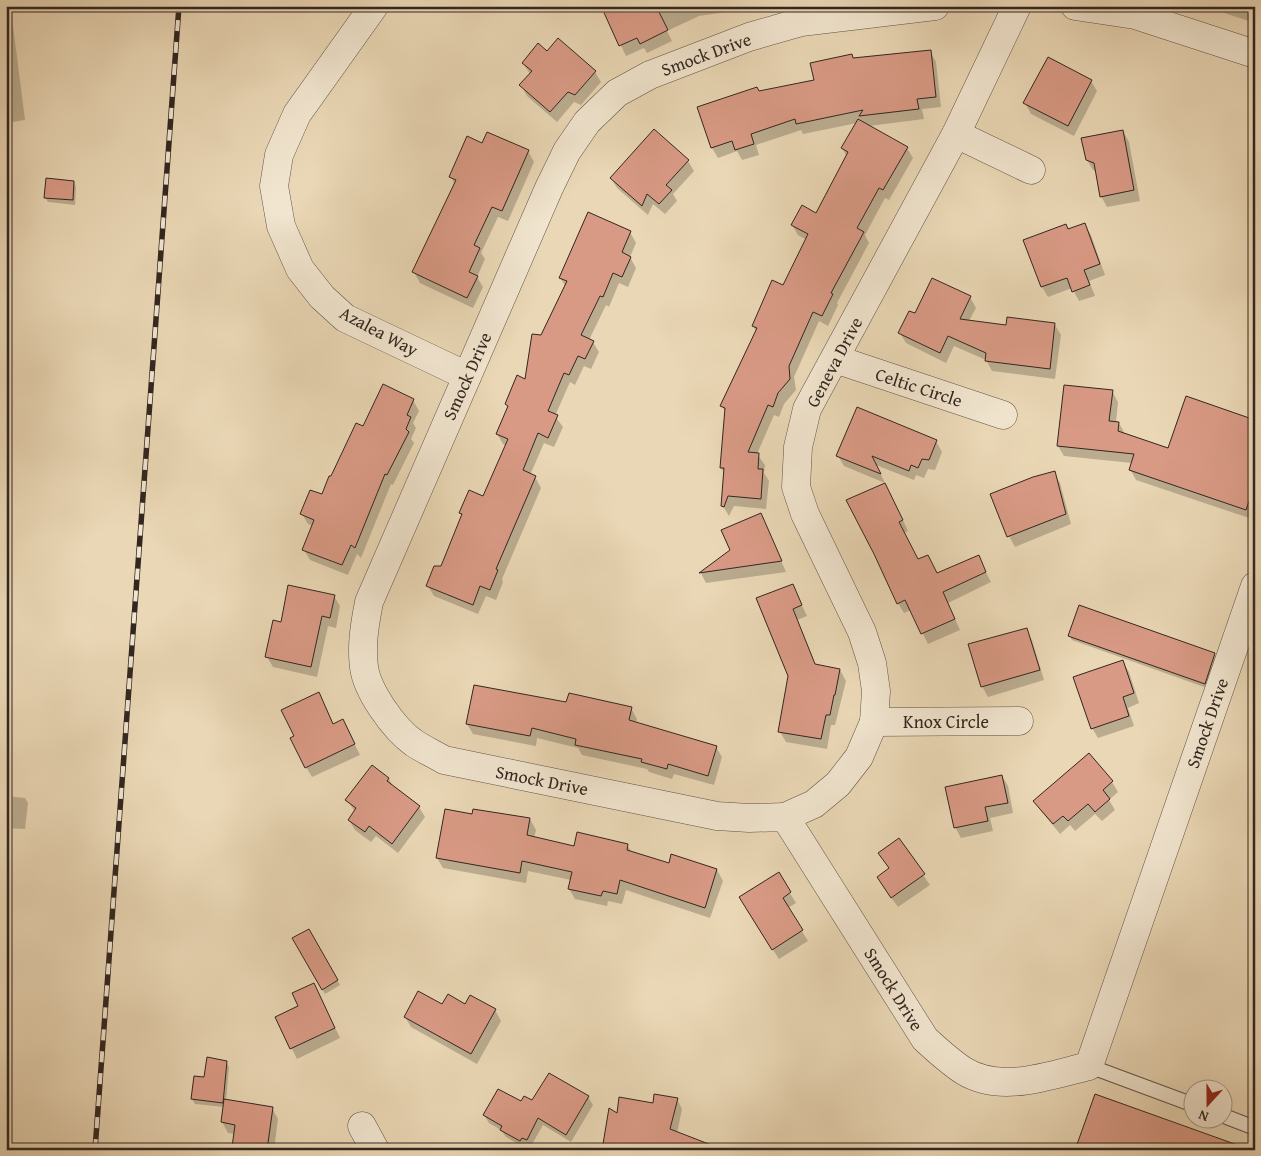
<svg xmlns="http://www.w3.org/2000/svg" width="1261" height="1156" viewBox="0 0 1261 1156" font-family="'Gentium Book Plus',serif">
<style>
.shadow{fill:#0003}
.building{fill:#d99a85;stroke:#322620}
.lines{fill:none;stroke-linecap:round;stroke-linejoin:round}
.service-casing{stroke:#605245;stroke-width:16}
.minor-casing{stroke:#605245;stroke-width:29}
.service{stroke:#f1e5cf;stroke-width:14}
.minor{stroke:#f1e5cf;stroke-width:28}
.rail-casing{stroke:#322620;stroke-width:5.5}
.rail{stroke:#f1e5cf;stroke-width:4;stroke-dasharray:11;stroke-linecap:butt}
.labels{text-anchor:middle;dominant-baseline:central;stroke-width:4.5;stroke-linejoin:round;paint-order:stroke}
.street-label{font-size:18px;fill:#322620;stroke:#f1e5cf}
</style>
<rect width="100%" height="100%" fill="#ead7b5"/>
<filter id="stains"><feTurbulence type="fractalNoise" baseFrequency=".004" numOctaves="4"/><feColorMatrix values="0 0 0 0 .2 0 0 0 0 .09 0 0 0 0 .02 0 0 0 .5 -.17"/></filter>
<radialGradient id="worn" r=".72"><stop offset=".6" stop-color="#630" stop-opacity="0"/><stop offset="1" stop-color="#630" stop-opacity=".3"/></radialGradient>
<!-- shadow -->
<g class="shadow">
<polygon points="6,6 9,6 11,10 25,120 6,123"/>
<polygon points="602,6 726,6 727,12 699,16 667,31 672,41 647,53 644,48 626,56"/>
<polygon points="1203,6 1255,6 1255,23"/>
<polygon points="930,51 936,62 941,107 922,109 924,119 869,126 907,148 913,158 889,200 885,198 865,235 869,243 837,303 838,305 828,326 819,321 794,377 796,390 784,404 779,417 774,415 757,454 765,465 764,473 769,481 766,509 734,506 729,516 723,506 725,474 721,468 725,412 722,406 756,331 753,326 784,286 807,240 798,235 792,225 816,214 847,157 842,148 857,123 803,134 801,130 756,145 759,155 742,160 737,151 718,158 712,148 759,93 816,81 853,60"/>
<polygon points="547,53 595,72 601,82 581,105 574,102 557,122 527,96 521,85 530,74 523,63"/>
<polygon points="1091,81 1097,91 1074,136 1031,114 1025,103"/>
<polygon points="1123,131 1129,142 1140,201 1107,207 1101,196 1097,172 1093,170 1087,160"/>
<polygon points="482,145 528,151 534,162 508,221 498,217 481,253 485,259 477,277 483,287 473,308 420,283 414,272 455,185 451,177"/>
<polygon points="688,161 694,171 673,194 677,201 665,214 653,204 648,215 617,188 611,178"/>
<polygon points="74,182 76,187 75,205 48,202 45,197"/>
<polygon points="1085,225 1091,235 1105,275 1089,281 1095,296 1079,301 1072,288 1048,297 1042,287 1024,240 1069,231"/>
<polygon points="630,232 636,243 630,257 636,268 628,287 619,283 609,307 606,305 589,340 593,342 599,352 591,369 584,366 575,385 570,382 555,416 563,427 554,447 544,443 530,475 535,477 541,488 502,579 503,582 496,600 486,596 478,614 434,596 428,586 442,567 462,516 460,513 484,497 506,446 503,444 497,434 509,408 507,404 526,381 542,337 566,287 560,278"/>
<polygon points="970,297 976,308 969,321 1007,326 1055,325 1061,335 1055,379 992,371 986,360 954,346 946,363 906,343 900,333 916,315"/>
<polygon points="1112,391 1118,402 1116,423 1119,423 1125,434 1169,449 1255,421 1255,511 1252,519 1136,480 1130,469 1132,463 1064,456 1058,446"/>
<polygon points="413,400 419,411 413,423 416,428 411,439 414,443 393,485 391,484 361,558 357,554 348,575 310,560 304,550 313,526 308,524 302,514 322,496 363,428"/>
<polygon points="936,441 942,452 935,470 928,469 924,478 916,475 914,480 876,465 885,483 844,466 838,456"/>
<polygon points="1054,473 1060,483 1071,524 1015,547 1009,536"/>
<polygon points="891,495 908,531 904,533 918,561 928,556 938,575 978,557 991,582 948,603 960,630 928,644 911,610 904,613 898,603"/>
<polygon points="761,515 786,572 706,583 701,573 732,550"/>
<polygon points="792,585 807,616 797,620 816,666 840,670 846,681 835,725 831,725 827,749 786,742 780,732 789,676"/>
<polygon points="334,596 340,606 336,628 328,626 317,677 273,667 267,657 282,623"/>
<polygon points="1026,629 1032,640 1044,680 988,697 982,686"/>
<polygon points="1069,635 1215,654 1217,659 1207,688 1072,640"/>
<polygon points="1123,662 1129,672 1139,703 1128,708 1134,726 1098,738 1092,728"/>
<polygon points="324,704 334,725 348,731 360,755 312,777 306,767"/>
<polygon points="567,704 631,708 637,719 636,723 716,747 722,757 714,785 674,774 672,779 649,772 647,769 582,755 578,748 537,738 536,746 473,734 467,724"/>
<polygon points="1002,776 1008,786 1013,813 990,818 993,831 961,838 955,827"/>
<polygon points="389,779 394,788 419,807 425,817 398,853 376,836 371,842 355,830 349,820 355,812 347,800"/>
<polygon points="1112,782 1118,792 1109,800 1115,810 1102,821 1095,814 1075,831 1070,825 1060,834 1041,811 1035,801"/>
<polygon points="6,796 25,798 28,803 25,829 6,828"/>
<polygon points="473,815 530,819 536,830 534,838 575,848 627,845 632,852 669,864 717,870 723,881 710,918 626,890 622,904 608,901 607,906 575,899 569,889 571,880 528,871 526,883 443,868 437,858"/>
<polygon points="899,840 930,885 898,907 884,888 890,870 886,863"/>
<polygon points="778,874 796,903 788,908 808,941 779,959 746,908"/>
<polygon points="308,930 340,985 325,994 294,939"/>
<polygon points="319,994 340,1038 297,1059 276,1017"/>
<polygon points="465,1005 495,1010 501,1021 477,1064 411,1027 405,1017 442,1006"/>
<polygon points="226,1062 229,1067 226,1101 272,1108 278,1119 274,1150 235,1150 233,1147 235,1134 228,1133 222,1122 224,1107 195,1104 192,1099 205,1079"/>
<polygon points="549,1074 588,1097 593,1105 571,1142 543,1125 531,1146 527,1144 525,1148 506,1137 501,1130 489,1123 484,1115 522,1103 533,1102"/>
<polygon points="677,1099 682,1109 677,1133 618,1115"/>
</g>
<!-- building -->
<g class="building">
<polygon points="601,6 656,6 668,30 640,44 637,38 619,46"/>
<polygon points="558,38 596,71 575,95 568,92 550,112 519,85 532,71 522,63 538,43 547,51"/>
<polygon points="931,50 936,97 917,99 919,109 859,116 863,110 796,124 795,119 751,134 754,144 735,150 732,141 711,148 697,107 757,87 759,91 814,80 810,63 852,54 853,58"/>
<polygon points="1048,57 1092,80 1068,126 1023,103"/>
<polygon points="858,119 908,147 883,190 879,188 857,228 864,232 831,293 833,294 822,316 813,312 789,366 790,379 778,393 773,407 768,405 748,452 759,453 758,469 763,469 761,499 728,496 724,507 721,506 724,468 720,468 725,408 720,406 757,328 752,326 772,280 783,285 808,234 791,225 802,205 816,213 848,152 841,148"/>
<polygon points="654,129 689,160 666,185 672,190 659,204 647,194 642,206 610,178"/>
<polygon points="1123,130 1134,190 1100,197 1094,163 1086,160 1081,138"/>
<polygon points="487,132 529,150 502,211 492,207 474,245 480,248 469,272 478,276 467,298 412,272 456,180 449,177 467,136 482,143"/>
<polygon points="46,178 74,181 73,200 44,198"/>
<polygon points="588,212 631,231 622,252 631,257 622,277 613,273 603,297 600,296 581,335 594,341 585,359 578,356 569,375 564,373 548,411 558,415 548,438 538,433 523,470 536,476 496,569 498,570 490,590 480,586 473,605 426,586 434,566 441,566 462,514 459,513 469,490 483,496 508,439 496,434 508,406 505,404 517,375 525,379 532,334 541,335 567,281 559,278"/>
<polygon points="1085,223 1100,264 1084,270 1090,285 1072,292 1067,278 1041,287 1023,240 1066,224 1068,229"/>
<polygon points="932,278 971,296 960,319 1006,325 1007,317 1055,323 1050,369 985,361 986,353 948,336 940,353 898,333 909,311 915,313"/>
<polygon points="383,384 414,399 407,415 411,417 406,429 409,432 387,475 385,474 355,548 351,545 342,565 302,550 314,520 300,514 310,490 322,494 329,476 331,476 356,423 363,426"/>
<polygon points="1064,385 1113,390 1109,421 1119,422 1118,431 1168,448 1186,396 1255,420 1255,484 1246,510 1129,470 1134,454 1057,446"/>
<polygon points="857,407 937,440 929,460 922,459 918,468 911,465 909,471 872,456 881,474 836,456"/>
<polygon points="1055,471 1066,514 1007,537 990,494 1033,477"/>
<polygon points="885,483 903,520 899,522 918,559 928,555 937,573 979,555 986,572 943,592 955,619 921,634 905,600 897,604 874,554 846,500"/>
<polygon points="761,513 782,561 699,573 730,550 721,530"/>
<polygon points="793,584 802,605 793,609 815,664 840,669 835,695 834,695 830,715 826,715 821,739 778,732 788,676 756,598"/>
<polygon points="288,585 335,595 330,618 322,616 311,667 265,657 273,620 281,622"/>
<polygon points="1079,605 1215,653 1205,684 1068,636"/>
<polygon points="1027,628 1040,670 981,687 968,644"/>
<polygon points="1123,660 1134,693 1123,697 1129,716 1091,729 1073,677"/>
<polygon points="474,685 566,702 569,693 632,707 629,720 717,746 708,776 668,764 667,769 641,762 642,759 575,745 576,739 532,728 530,736 466,724"/>
<polygon points="319,692 333,724 343,719 355,744 305,768 290,738 294,736 281,710"/>
<polygon points="1089,753 1113,781 1103,790 1110,799 1095,812 1088,804 1068,821 1063,816 1053,824 1033,801"/>
<polygon points="372,765 389,778 387,781 420,806 392,844 369,826 365,832 348,820 356,808 345,800"/>
<polygon points="1002,775 1008,803 985,807 988,821 954,828 945,787"/>
<polygon points="445,809 472,814 473,809 530,818 527,835 574,846 577,832 628,844 627,850 669,863 671,854 717,869 705,908 620,880 617,894 603,891 601,896 568,889 572,872 522,861 520,873 436,858"/>
<polygon points="899,838 925,874 891,898 877,877 889,868 878,853"/>
<polygon points="779,872 791,892 783,898 803,930 772,950 739,897"/>
<polygon points="309,929 338,980 322,990 292,938"/>
<polygon points="314,983 335,1028 290,1049 275,1017 298,1006 292,993"/>
<polygon points="418,991 442,1004 448,994 465,1004 470,995 496,1009 471,1054 404,1017"/>
<polygon points="207,1057 227,1061 223,1103 191,1099 194,1076 204,1077"/>
<polygon points="549,1073 589,1096 566,1135 538,1118 527,1140 522,1138 520,1141 500,1130 502,1126 483,1115 498,1089 521,1101 524,1096 532,1100"/>
<polygon points="654,1094 678,1098 670,1129 719,1148 719,1150 602,1150 609,1108 617,1113 619,1097 653,1103"/>
<polygon points="1095,1094 1243,1147 1243,1150 1075,1150"/>
<polygon points="224,1099 273,1107 267,1150 248,1150 232,1147 235,1125 221,1122"/>
</g>
<g class="lines">
<!-- service casing -->
<g class="service-casing">
<g id="service">
<polyline points="1089,1066 1194,1105"/>
<polyline points="1224,1116 1255,1128"/>
</g>
</g>
<!-- minor casing -->
<g class="minor-casing">
<g id="minor">
<polyline points="374,6 297,114 279,155 274,186 281,226 300,269 322,297 345,318 467,376"/>
<path d="M935,6L801,22L749,37L650,75L617,93L587,122L567,151L549,188L369,602C365,623 361,645 364,667C367,691 394,729 414,743C423,749 434,754 444,760L717,816L749,818L785,817L925,1039C938,1051 950,1062 964,1071C1002,1094 1050,1075 1089,1066L1255,586"/>
<polyline points="1075,6 1135,15 1255,54"/>
<polyline points="956,134 1031,170"/>
<polyline points="835,359 1003,415"/>
<polyline points="874,722 1019,721"/>
<polyline points="785,817 814,804 838,784 859,757 874,722 876,691 872,663 862,632 805,514 796,487 798,447 807,409 956,134 1017,6"/>
<polyline points="362,1126 375,1150"/>
</g>
</g>
<!-- service -->
<use href="#service" class="service"/>
<!-- minor -->
<use href="#minor" class="minor"/>
<!-- rail casing -->
<g class="rail-casing">
<polyline id="rail" points="95,1150 179,6"/>
</g>
<!-- rail -->
<use href="#rail" class="rail"/>
</g>
<g class="labels">
<!-- street labels -->
<g class="street-label">
<text transform="translate(706 54) rotate(-20)">Smock Drive</text>
<text transform="translate(379 331) rotate(28)">Azalea Way</text>
<text transform="translate(834 362) rotate(-62)">Geneva Drive</text>
<text transform="translate(467 376) rotate(-66)">Smock Drive</text>
<text transform="translate(919 387) rotate(18)">Celtic Circle</text>
<text x="946" y="721">Knox Circle</text>
<text transform="translate(1207 723) rotate(-71)">Smock Drive</text>
<text transform="translate(542 780) rotate(11)">Smock Drive</text>
<text transform="translate(894 989) rotate(58)">Smock Drive</text>
</g>
</g>
<!-- margin -->
<rect width="1261" height="1156" fill="none" stroke="#ead7b5" stroke-width="25"/>
<rect x="8" y="8" width="1246" height="1141" fill="none" stroke="#322620" stroke-width="2.5"/>
<rect x="12" y="12" width="1236" height="1131" fill="none" stroke="#322620"/>
<!-- north arrow -->
<g transform="translate(1208 1104) rotate(201)"><circle r="24" fill="#f1e5cf" stroke="#a59989"/>
<path d="M0-4L9 19L0 12L-9 19Z" fill="#8f2418"/>
<text y="-8" font-size="14" font-weight="bold" text-anchor="middle" fill="#322620">N</text>
</g>
<rect width="100%" height="100%" filter="url(#stains)"/>
<rect width="100%" height="100%" fill="url(#worn)"/>
</svg>
